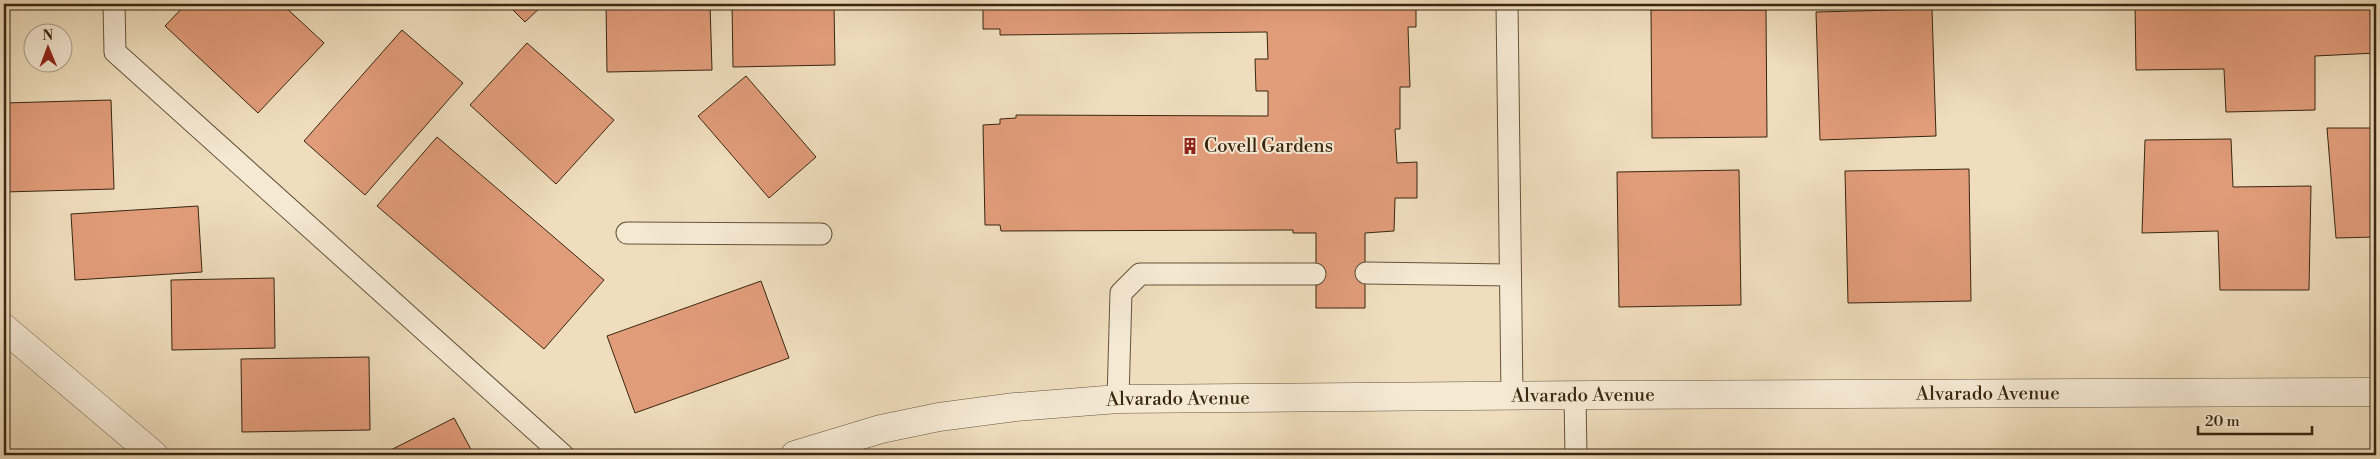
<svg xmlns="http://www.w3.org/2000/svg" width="2380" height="459" viewBox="0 0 2380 459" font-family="'Libre Bodoni',serif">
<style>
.building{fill:#e19c7a;stroke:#382710}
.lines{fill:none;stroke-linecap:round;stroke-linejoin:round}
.service-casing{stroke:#66543b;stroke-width:23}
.minor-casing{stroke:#66543b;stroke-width:29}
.tertiary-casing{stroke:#66543b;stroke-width:29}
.service{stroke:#f5e9d4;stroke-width:21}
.minor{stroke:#f5e9d4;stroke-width:28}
.tertiary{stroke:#f5e9d4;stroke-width:28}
.labels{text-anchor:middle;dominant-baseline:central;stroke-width:4;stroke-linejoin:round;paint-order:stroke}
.poi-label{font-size:19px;fill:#382710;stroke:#f5e9d4;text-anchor:start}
.street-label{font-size:19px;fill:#382710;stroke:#f5e9d4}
</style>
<rect width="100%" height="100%" fill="#efddbd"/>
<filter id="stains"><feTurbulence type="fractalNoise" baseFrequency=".004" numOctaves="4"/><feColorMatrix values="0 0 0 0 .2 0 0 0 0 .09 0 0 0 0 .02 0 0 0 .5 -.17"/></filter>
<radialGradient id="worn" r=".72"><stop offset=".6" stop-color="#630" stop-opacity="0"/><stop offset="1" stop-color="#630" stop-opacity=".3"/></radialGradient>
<!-- building -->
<g class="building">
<polygon points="4,4 6,4 7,82 4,83"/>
<polygon points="186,4 282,4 324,43 258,113 165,26"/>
<polygon points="507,4 544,4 525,22"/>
<polygon points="606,4 710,4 712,70 607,72"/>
<polygon points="732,4 834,4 835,65 733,67"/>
<polygon points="983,4 1416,4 1416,27 1408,27 1410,87 1400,87 1400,129 1395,129 1397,163 1417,162 1417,198 1395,198 1394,231 1365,233 1365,308 1316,308 1316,233 1293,233 1293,230 1001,231 1000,225 985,225 983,125 1000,124 1000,119 1016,118 1016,115 1268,116 1268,91 1256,91 1255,59 1268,59 1267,32 1000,35 1000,29 983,29"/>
<polygon points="2135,4 2376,4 2376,53 2315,56 2315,110 2226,112 2224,69 2136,70"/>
<polygon points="1932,9 1936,136 1820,140 1816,12"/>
<polygon points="1651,10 1766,10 1767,137 1652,138"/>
<polygon points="402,30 463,83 365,195 304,141"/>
<polygon points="527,43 614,120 556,184 470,105"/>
<polygon points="746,76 816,157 769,198 698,116"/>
<polygon points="111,100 114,189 4,192 4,103"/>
<polygon points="2327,128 2376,128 2376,237 2336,238"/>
<polygon points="437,137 604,280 544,349 377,206"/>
<polygon points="2231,139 2233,187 2311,186 2309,290 2220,290 2218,231 2142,233 2145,140"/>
<polygon points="1969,169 1971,301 1848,303 1845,171"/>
<polygon points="1739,170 1741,305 1619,307 1617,172"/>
<polygon points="198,206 202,272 75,280 71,214"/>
<polygon points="274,278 275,348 172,350 171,280"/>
<polygon points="761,281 789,358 635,413 607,336"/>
<polygon points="369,357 370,430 242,432 241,359"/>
<polygon points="454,418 474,455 381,455"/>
</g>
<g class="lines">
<!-- service casing -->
<g class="service-casing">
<g id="service">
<polyline points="114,4 115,52 563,455"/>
<polyline points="1507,4 1512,395"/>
<polyline points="627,233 821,234"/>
<polyline points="1366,273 1510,275"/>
<polyline points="1575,396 1576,455"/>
<polyline points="1118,399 1121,293 1140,274 1315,274"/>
</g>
</g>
<!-- minor casing -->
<g class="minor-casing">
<g id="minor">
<path id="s1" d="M795,455L881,429L939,417L1015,407L1118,399L1596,395L2376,392"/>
</g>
</g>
<!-- tertiary casing -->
<g class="tertiary-casing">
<polyline id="tertiary" points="4,328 154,455"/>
</g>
<!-- service -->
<use href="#service" class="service"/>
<!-- minor -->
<use href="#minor" class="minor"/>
<!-- tertiary -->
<use href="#tertiary" class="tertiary"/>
</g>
<!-- icons -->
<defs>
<g id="building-bare" transform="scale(1.35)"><path d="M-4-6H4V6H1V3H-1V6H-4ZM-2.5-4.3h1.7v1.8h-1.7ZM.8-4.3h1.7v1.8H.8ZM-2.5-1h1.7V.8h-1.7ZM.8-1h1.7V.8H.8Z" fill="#8f2418" stroke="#f5e9d4" stroke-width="2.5" paint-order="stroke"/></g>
</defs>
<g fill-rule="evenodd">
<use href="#building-bare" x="1190" y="146"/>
</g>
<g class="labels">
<!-- poi labels -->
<g class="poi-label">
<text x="1204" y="146">Covell Gardens</text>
</g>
<!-- street labels -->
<g class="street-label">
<text stroke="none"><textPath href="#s1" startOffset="1199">Alvarado Avenue</textPath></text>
<text stroke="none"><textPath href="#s1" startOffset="794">Alvarado Avenue</textPath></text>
<text stroke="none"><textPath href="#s1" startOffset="389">Alvarado Avenue</textPath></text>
</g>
</g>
<!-- margin -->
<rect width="2380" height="459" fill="none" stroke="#efddbd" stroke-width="20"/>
<rect x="5" y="5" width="2370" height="449" fill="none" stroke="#382710" stroke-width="2.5"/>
<rect x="10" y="10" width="2360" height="439" fill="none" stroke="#382710"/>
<!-- north arrow -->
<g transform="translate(48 48) rotate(359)"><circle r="24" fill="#f5e9d4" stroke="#a99b86"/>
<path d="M0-4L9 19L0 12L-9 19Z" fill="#8f2418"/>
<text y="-8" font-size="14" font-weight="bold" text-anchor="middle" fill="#382710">N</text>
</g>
<!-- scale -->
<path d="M2198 426v8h114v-8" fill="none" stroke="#382710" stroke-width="2.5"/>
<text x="2205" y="426" font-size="15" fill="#382710" stroke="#f5e9d4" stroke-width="4" paint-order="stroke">20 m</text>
<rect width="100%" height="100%" filter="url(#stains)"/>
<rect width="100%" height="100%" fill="url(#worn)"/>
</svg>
